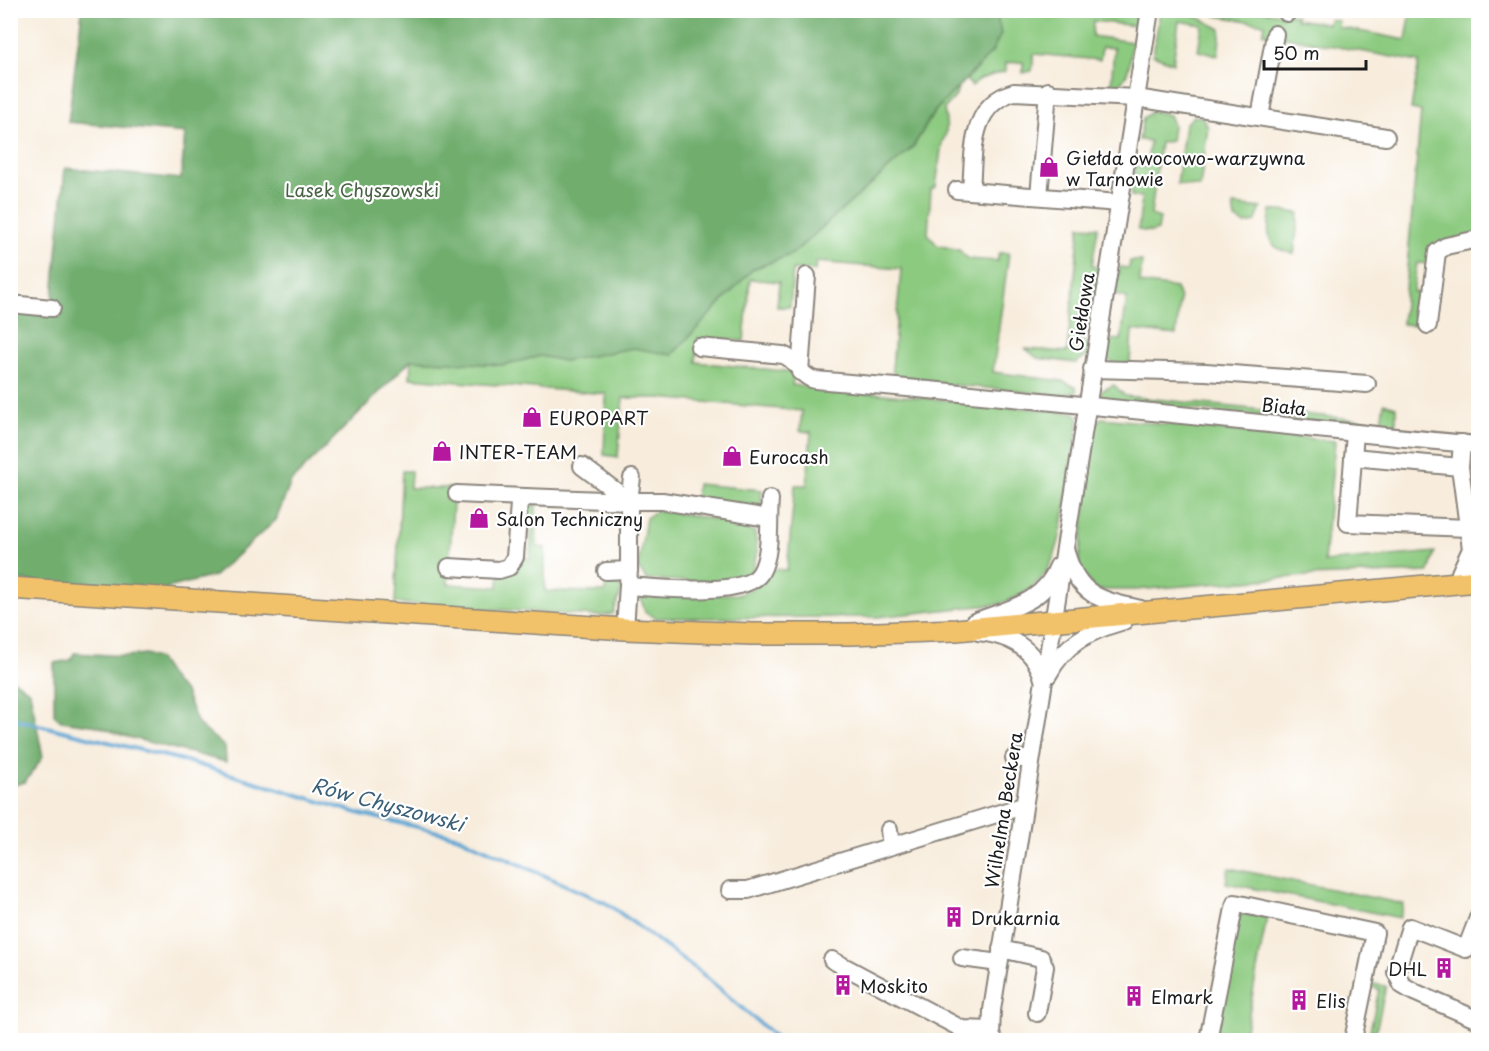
<svg xmlns="http://www.w3.org/2000/svg" width="1489" height="1051" viewBox="0 0 1489 1051" font-family="'Playpen Sans',sans-serif">
<style>
.green{fill:#8cca80;stroke:#54734e;stroke-width:1.5}
.forest{fill:#71ae6e;stroke:#466545;stroke-width:1.5}
.lines{fill:none;stroke-linecap:round;stroke-linejoin:round}
.stream{stroke:#5ca5d3;stroke-width:4}
.minor-casing{stroke:#8a847c;stroke-width:20}
.major-casing{stroke:#8a847c;stroke-width:24}
.minor{stroke:#fff;stroke-width:16}
.major{stroke:#f2c26a;stroke-width:21}
.labels{text-anchor:middle;dominant-baseline:central;stroke-width:4.5;stroke-linejoin:round;paint-order:stroke}
.poi-label{font-size:18px;fill:#1c1c1c;stroke:#fff;text-anchor:start}
.park-label{font-size:18px;fill:#496244;stroke:#fff}
.street-label{font-size:18px;fill:#1c1c1c;stroke:#fff}
.water-label{font-size:20px;font-style:italic;fill:#3c6078;stroke:#fff}
</style>
<rect width="100%" height="100%" fill="#fff"/>
<filter id="ink" filterUnits="userSpaceOnUse"><feTurbulence type="fractalNoise" baseFrequency=".0167" numOctaves="2"/><feDisplacementMap in="SourceGraphic" scale="12" xChannelSelector="R" yChannelSelector="G"/><feConvolveMatrix kernelMatrix="1 2 1 2 8 2 1 2 1" color-interpolation-filters="sRGB"/></filter>
<filter id="wash" filterUnits="userSpaceOnUse"><feTurbulence type="fractalNoise" baseFrequency=".008" numOctaves="4" result="noise"/><feDisplacementMap in="SourceGraphic" scale="24" xChannelSelector="R" yChannelSelector="G"/><feGaussianBlur stdDeviation="1.35" result="paint"/><feColorMatrix in="noise" values="0 0 0 0 0 0 0 0 0 0 0 0 0 0 0 0 0 1.4 0 .05"/><feComposite in="paint" operator="in"/></filter>
<g filter="url(#wash)">
<rect width="100%" height="100%" fill="#f8eddd"/>
<!-- green -->
<g class="green">
<path d="M996,11H1137L1135,26L1093,21L1092,36L1132,42C1130,58 1131,84 1111,87L1114,48L1102,47L1100,60L1034,54L1032,71L1023,73V62L1006,63V71L980,79L972,86L966,80L992,52L998,13Z"/>
<polygon points="1160,11 1186,11 1221,29 1218,55 1198,51 1202,25 1179,21 1173,63 1153,55"/>
<polygon points="1217,11 1260,11 1296,15 1296,19 1328,24 1330,19 1339,21 1338,27 1406,40 1411,11 1478,11 1478,235 1430,264 1417,263 1413,292 1429,294 1428,300 1414,299 1412,315 1426,317 1425,326 1402,324 1421,111 1411,109 1419,62 1263,33 1265,24 1216,16"/>
<path d="M959,86L955,97L944,109C946,120 949,132 942,142L936,187L931,189L928,234L937,245L959,250L968,259L997,261L999,253H1009L993,372L1062,381L1076,387L1077,392L1062,395L897,380L892,369L901,269L816,262L815,271L793,270L790,307H777L779,282L750,279L744,341L698,338L696,362L794,372L792,385L1075,413L1079,418C1075,444 1071,470 1067,496C1059,546 1056,587 999,604L877,617L656,618L645,612L641,599L644,595L740,594L753,588L767,569L787,570L795,485H807L811,432L800,431L802,411L659,398H623L618,457L604,455L606,394L410,378L411,360L503,365L541,356L564,361L633,348L648,350L730,292L753,269L792,254L913,147L934,112Z"/>
<polygon points="1153,111 1169,115 1173,125 1171,141 1160,143 1151,215 1160,218 1158,230 1152,232 1138,230 1142,197 1131,196 1135,166 1146,167 1150,141 1139,140 1143,118"/>
<polygon points="1194,116 1202,117 1208,127 1200,187 1177,184 1185,124"/>
<polygon points="1233,205 1261,208 1255,222 1245,224 1235,219"/>
<path d="M1271,210L1299,213L1294,254C1264,247 1267,236 1271,210Z"/>
<polygon points="1080,226 1098,227 1092,266 1103,268 1098,295 1086,295 1080,340 1090,343 1088,355 1076,363 1037,358 1026,349 1067,352"/>
<polygon points="1130,261 1142,261 1140,283 1176,288 1180,299 1176,335 1132,330 1130,363 1116,366 1106,357 1109,339 1121,340 1127,298 1115,295 1120,267 1129,268"/>
<polygon points="1114,385 1125,396 1381,422 1384,403 1396,407 1396,430 1099,400 1101,391"/>
<polygon points="1101,418 1335,441 1324,562 1435,552 1429,572 1307,576 1135,590 1095,590 1078,568 1095,425"/>
<polygon points="402,471 411,471 410,488 454,488 448,584 498,587 499,576 522,557 530,558 532,518 523,517 526,507 536,504 537,547 545,548 545,591 605,592 606,582 614,582 622,589 613,614 597,616 395,603"/>
<polygon points="697,484 762,490 761,506 755,509 695,501"/>
<polygon points="658,510 729,522 755,532 757,552 752,573 728,582 647,580 638,568 646,518"/>
<polygon points="1229,868 1404,904 1400,918 1226,883"/>
<polygon points="1244,914 1267,917 1244,1040 1216,1036 1239,915"/>
<polygon points="1369,983 1386,986 1374,1040 1368,1040 1379,989 1369,987"/>
</g>
<!-- forest -->
<g class="forest">
<polygon points="996,10 1001,34 992,52 934,112 913,147 792,254 753,269 672,355 633,348 564,361 541,356 503,365 411,360 291,482 276,520 214,576 156,591 11,580 10,304 52,307 65,168 181,179 185,133 68,122 82,11"/>
<polygon points="74,653 127,656 145,654 159,659 174,682 185,692 198,724 225,747 226,762 124,736 98,726 61,721 54,715 54,663 71,660"/>
<polygon points="10,677 30,692 43,757 25,782 11,786"/>
</g>
<g class="lines">
<!-- stream -->
<polyline class="stream" points="10,718 186,761 361,814 456,836 608,904 700,972 779,1040"/>
</g>
</g>
<g filter="url(#ink)">
<g class="lines">
<!-- minor casing -->
<g class="minor-casing">
<g id="minor">
<polyline points="1287,13 1288,10"/>
<polyline points="1260,117 1275,34"/>
<polyline points="957,190 1119,203"/>
<path d="M971,191C974,153 969,105 1014,92L1136,98L1386,137"/>
<polyline points="1039,196 1048,91"/>
<polyline points="10,304 52,308"/>
<polyline points="1428,325 1437,252 1446,246 1478,239"/>
<path d="M699,347L783,355C798,360 799,376 815,380C1036,398 1257,424 1478,445"/>
<polyline points="1092,369 1206,372 1367,384"/>
<polyline points="800,372 807,276"/>
<polyline points="1355,433 1348,523 1468,528"/>
<polyline points="1353,457 1460,467"/>
<polyline points="582,466 629,501 632,478"/>
<polyline points="457,494 525,497"/>
<polyline points="629,501 662,501 769,518"/>
<path d="M1066,552C1078,596 1100,600 1141,609"/>
<polyline points="449,567 499,570 509,567 515,557 519,503 525,497 629,501 629,570 625,629"/>
<polyline points="606,571 629,570"/>
<polyline points="1461,583 1460,573 1471,549 1460,467 1462,443"/>
<path d="M628,586C654,588 748,598 761,572C772,552 768,521 770,499"/>
<path d="M974,622C1007,609 1044,604 1058,566"/>
<path d="M978,632C1009,635 1035,648 1043,679"/>
<path d="M1048,675C1065,643 1089,631 1124,621"/>
<polyline points="1014,758 1031,760"/>
<polyline points="889,830 891,846"/>
<polyline points="730,890 748,890 1023,806"/>
<polyline points="1478,918 1466,949 1410,927 1396,972 1402,985 1414,992 1478,1020"/>
<polyline points="1001,949 1041,958 1045,967 1037,1013"/>
<polyline points="962,958 999,963"/>
<polyline points="832,960 962,1029 991,1030"/>
<polyline points="994,1040 991,1036 992,1010 1150,10"/>
<polyline points="1208,1040 1235,903 1375,933 1353,1040"/>
</g>
</g>
<!-- major casing -->
<g class="major-casing">
<polyline id="major" points="10,588 625,629 751,634 851,634 956,630 1478,581"/>
</g>
<!-- minor -->
<use href="#minor" class="minor"/>
<!-- major -->
<use href="#major" class="major"/>
</g>
</g>
<!-- icons -->
<defs>
<g id="shop-bare" transform="scale(1.62)"><path d="M-5-2.5h2.3a2.7 3.5 0 0 1 5.4 0H5L5.5 6h-11ZM-1.5-2.5h3a1.5 2.3 0 0 0-3 0Z" fill="#b5179e" stroke="#fff" stroke-width="2.5" paint-order="stroke"/></g>
<g id="building-bare" transform="scale(1.62)"><path d="M-4-6H4V6H1V3H-1V6H-4ZM-2.5-4.3h1.7v1.8h-1.7ZM.8-4.3h1.7v1.8H.8ZM-2.5-1h1.7V.8h-1.7ZM.8-1h1.7V.8H.8Z" fill="#b5179e" stroke="#fff" stroke-width="2.5" paint-order="stroke"/></g>
</defs>
<g fill-rule="evenodd">
<use href="#shop-bare" x="1049" y="167"/>
<use href="#shop-bare" x="532" y="417"/>
<use href="#shop-bare" x="442" y="451"/>
<use href="#shop-bare" x="732" y="456"/>
<use href="#shop-bare" x="479" y="518"/>
<use href="#building-bare" x="954" y="917"/>
<use href="#building-bare" x="1444" y="968"/>
<use href="#building-bare" x="843" y="985"/>
<use href="#building-bare" x="1134" y="996"/>
<use href="#building-bare" x="1299" y="1000"/>
</g>
<g class="labels">
<!-- poi labels -->
<g class="poi-label">
<text x="1066" y="157">Giełda owocowo-warzywna<tspan x="1066" dy="21">w Tarnowie</tspan></text>
<text x="549" y="417">EUROPART</text>
<text x="459" y="451">INTER-TEAM</text>
<text x="749" y="456">Eurocash</text>
<text x="496" y="518">Salon Techniczny</text>
<text x="971" y="917">Drukarnia</text>
<text x="1427" y="968" text-anchor="end">DHL</text>
<text x="860" y="985">Moskito</text>
<text x="1151" y="996">Elmark</text>
<text x="1316" y="1000">Elis</text>
</g>
<!-- park labels -->
<g class="park-label">
<text x="362" y="189">Lasek Chyszowski</text>
</g>
<!-- street labels -->
<g class="street-label">
<text transform="translate(1081 312) rotate(-81)">Giełdowa</text>
<text transform="translate(1284 406) rotate(6)">Biała</text>
<text transform="translate(1003 810) rotate(-81)">Wilhelma Beckera</text>
</g>
<!-- water labels -->
<g class="water-label">
<text transform="translate(388 804) rotate(15)">Rów Chyszowski</text>
</g>
</g>
<!-- margin -->
<rect width="1489" height="1051" fill="none" stroke="#fff" stroke-width="36"/>
<!-- scale -->
<path d="M1264 60v9h102v-9" fill="none" stroke="#1c1c1c" stroke-width="3"/>
<text x="1273" y="60" font-size="18" fill="#1c1c1c" stroke="#ffffff" stroke-width="4.5" paint-order="stroke">50 m</text>
</svg>
